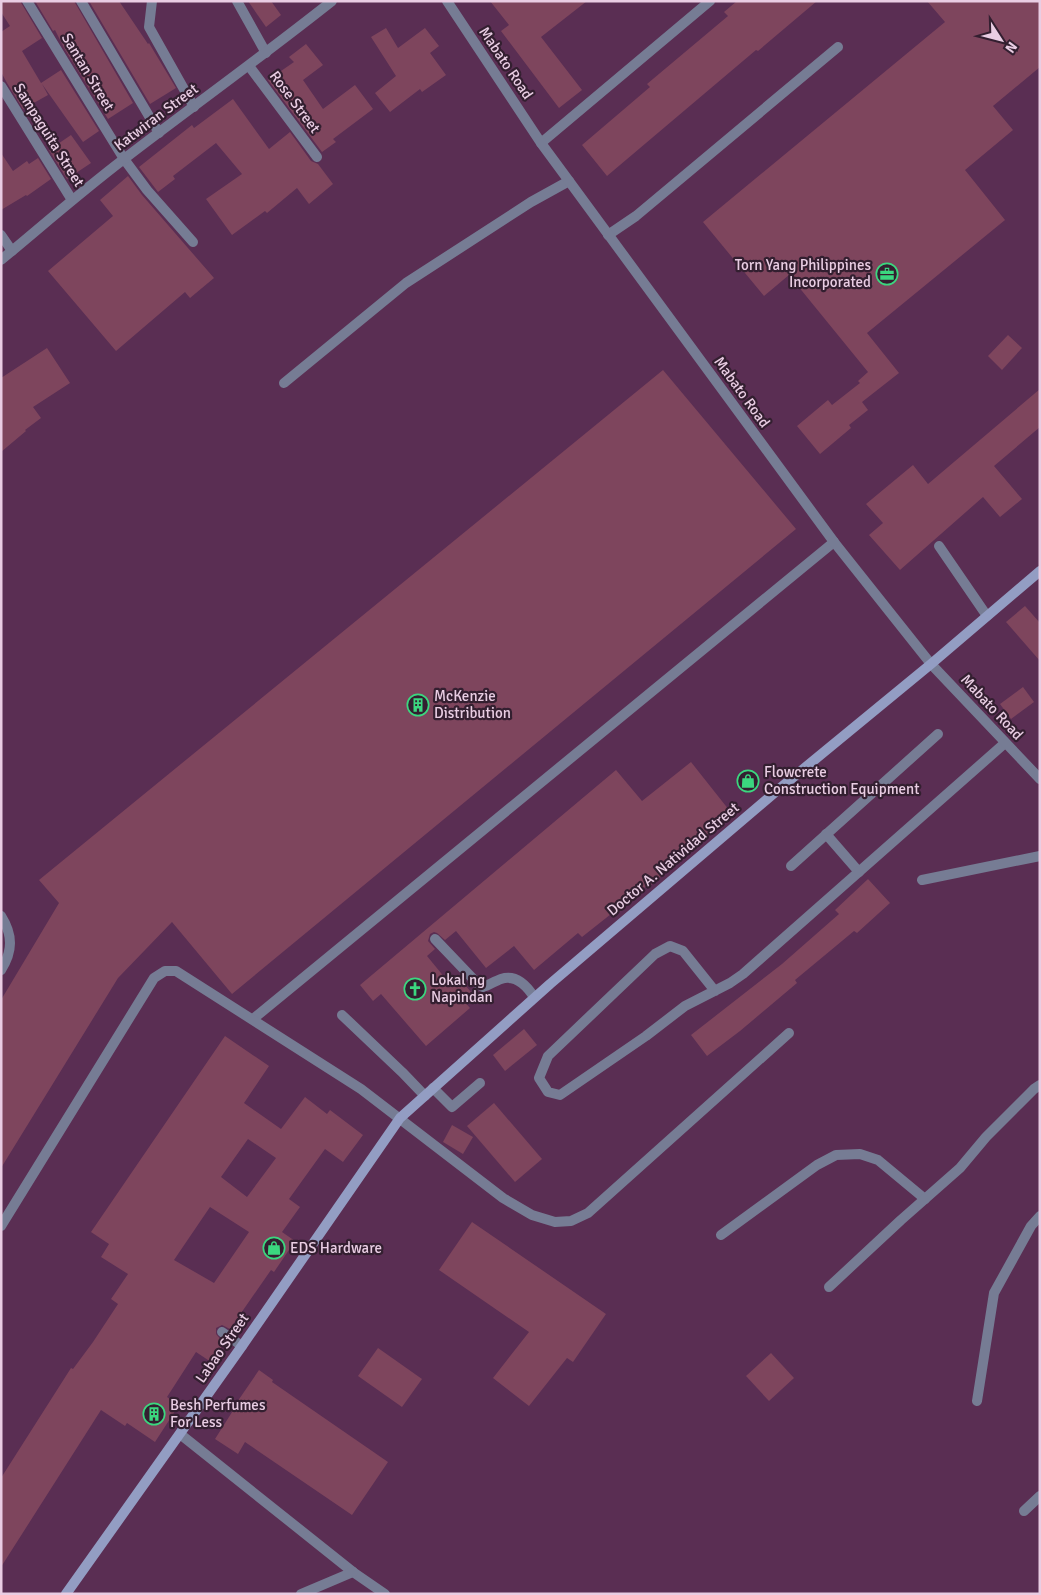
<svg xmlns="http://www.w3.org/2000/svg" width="1041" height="1595" viewBox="0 0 1041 1595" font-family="Signika,sans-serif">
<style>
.building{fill:#7e455d;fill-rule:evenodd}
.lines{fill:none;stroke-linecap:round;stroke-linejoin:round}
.service{stroke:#767c94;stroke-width:10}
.pedestrian{stroke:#767c94;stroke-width:10}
.minor{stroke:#767c94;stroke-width:10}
.tertiary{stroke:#767c94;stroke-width:10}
.secondary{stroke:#939dc3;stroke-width:10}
.labels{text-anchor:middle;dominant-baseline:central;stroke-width:4.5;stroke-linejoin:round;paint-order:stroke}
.street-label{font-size:15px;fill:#e9cde3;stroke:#331f30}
.poi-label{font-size:15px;fill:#e9cde3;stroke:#331f30;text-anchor:start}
</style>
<rect width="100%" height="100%" fill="#5a2e53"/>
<!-- building -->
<g class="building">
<polygon points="1,1 20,1 42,38 22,51 41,83 61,70 99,131 83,142 42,84 48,95 23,109 7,83 1,72 1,32 10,26 1,12"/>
<polygon points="35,1 74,1 133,103 108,119 64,48 55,30 53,31"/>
<polygon points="89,1 119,1 148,44 149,43 176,88 150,104"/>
<polygon points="248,1 271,1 281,15 266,27"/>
<polygon points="490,1 587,1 541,37 582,90 559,108 501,31 509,25"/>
<polygon points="737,1 817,1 758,51 756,50 607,176 582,145 650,87 647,84 728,16 724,12"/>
<polygon points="927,1 1040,1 1040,67 993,106 1013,130 965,170 1005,220 867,333 899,373 862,402 868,410 849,425 851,428 820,454 797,426 828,400 832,405 860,383 858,381 868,372 789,275 764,296 703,222 945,22"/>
<polygon points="386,28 398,48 425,28 439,46 430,53 446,75 422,92 420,89 390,112 375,93 396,76 371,37"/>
<polygon points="306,44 323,65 303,80 323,109 355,85 373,109 333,139 336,142 322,152 268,80 294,62 289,57"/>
<polygon points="233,99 269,149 290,132 311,161 318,164 333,184 309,204 297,188 267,213 265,211 232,235 206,199 242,174 216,143 173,176 175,179 158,192 139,167 192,125 194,128"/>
<polygon points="71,135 91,163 67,179 49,150"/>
<polygon points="1,153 13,171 27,161 29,164 38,158 51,179 27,196 26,195 1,210"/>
<polygon points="128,176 142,195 214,278 190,298 185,292 116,351 48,271 113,216 100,200"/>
<polygon points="1008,335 1022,348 1002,370 988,356"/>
<polygon points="47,348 70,383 33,407 41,418 25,430 26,431 1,452 1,378"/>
<polygon points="663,370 796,529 232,994 172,922 118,978 1,1168 1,1000 59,903 39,880"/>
<polygon points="1040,389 1040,427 994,466 1022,499 1000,517 983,497 900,570 869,535 883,523 866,504 913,465 928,484"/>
<polygon points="1025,606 1040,623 1040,661 1006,622"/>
<polygon points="1023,687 1034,702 1011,719 1000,704"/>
<polygon points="691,762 733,815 685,853 686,855 651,885 649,884 582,937 578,933 534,970 514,946 486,968 456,931 445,940 437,933 434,932 430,934 428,941 435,949 427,956 450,984 458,977 471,992 463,1000 470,1008 426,1046 381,994 373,1001 360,985 616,770 642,801"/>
<polygon points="868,879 890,903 857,933 854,931 795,980 797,983 740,1031 707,1056 691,1035 782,964 839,914 835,910"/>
<polygon points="524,1029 537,1045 505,1071 493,1055"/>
<path d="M225,1036L269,1066L244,1103L281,1129L305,1097L327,1114L330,1110L363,1135L343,1162L325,1149L289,1199L300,1207L282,1232L295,1241L274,1272L271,1270L230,1329L222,1325L216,1328V1334L222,1341L221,1343L223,1345L211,1362L196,1352L167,1397L179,1405L155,1442L127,1423L125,1426L101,1410L1,1567V1478L71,1368L73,1369L93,1342L118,1304L111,1299L128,1274L101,1257L109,1244L91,1232ZM248,1139L276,1158L247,1197L221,1177ZM210,1207L249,1232L214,1283L174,1260Z"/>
<polygon points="494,1103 542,1159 515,1182 467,1126"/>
<polygon points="452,1125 473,1137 463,1154 443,1142"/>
<polygon points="472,1222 606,1314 573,1362 567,1358 529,1406 493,1378 529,1332 439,1270"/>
<polygon points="378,1348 422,1379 402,1407 358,1376"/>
<polygon points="771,1353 794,1378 769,1401 746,1376"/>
<polygon points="259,1370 273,1380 272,1382 388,1462 352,1515 245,1442 238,1454 215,1439 234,1409 233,1408"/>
</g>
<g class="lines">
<!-- service -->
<g class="service">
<polyline points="541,143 710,1"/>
<polyline points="608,235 636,216 838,47"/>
<polyline points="284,383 406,283 531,202 569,181"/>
<polyline points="939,546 987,616"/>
<polyline points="826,834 859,872"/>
<polyline points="791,866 938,734"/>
<polyline points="922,880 1040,856"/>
<path d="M1,916C13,935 13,951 1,970"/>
<path d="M435,939L477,983L483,987C489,985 495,981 501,979C516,974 527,986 534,997"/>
<polyline points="715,991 683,951 670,946 655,954 548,1056 539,1078 548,1092 560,1095 646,1036 685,1006 730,983 743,974 1005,743"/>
<polyline points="342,1015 402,1072 425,1096"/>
<polyline points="253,1019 834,542"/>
<polyline points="1,1226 154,978 165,971 176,971 361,1089 503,1198 532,1215 555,1222 571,1221 588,1213 789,1033"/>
<polyline points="721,1235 817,1165 836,1155 860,1154 878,1160 925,1199"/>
<polyline points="829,1287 901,1220 960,1168 986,1137 1034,1089 1040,1085"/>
<polyline points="222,1332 242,1346"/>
<polyline points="977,1401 994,1293 1031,1226 1040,1216"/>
<polyline points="180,1434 353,1572 385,1594"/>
<polyline points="1024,1511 1040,1496"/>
<polyline points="301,1594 353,1572"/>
</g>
<!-- pedestrian -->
<polyline class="pedestrian" points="433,1088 452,1107 480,1083"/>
<!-- minor -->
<g class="minor">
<polyline points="27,1 124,159 147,190 193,242"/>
<polyline points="81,1 159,133"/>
<polyline points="152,1 149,27 194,107"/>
<polyline points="237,1 266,53"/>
<polyline points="249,66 317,157"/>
<polyline points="1,86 72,200"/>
<polyline points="1,235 12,251"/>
<polyline points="931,664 1040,779"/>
</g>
<!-- tertiary -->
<g class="tertiary">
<polyline points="447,1 541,143 569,181 834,542 931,664"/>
<path d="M1,260C42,226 82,191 124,159C193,106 264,55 332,1"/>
</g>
<!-- secondary -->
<polyline class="secondary" points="66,1594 242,1346 400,1118 550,984 779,789 931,664 1040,571"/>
</g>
<!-- icons -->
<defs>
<g id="office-ring" transform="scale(1.125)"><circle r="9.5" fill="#331f30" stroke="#3bd77f" stroke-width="1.5"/><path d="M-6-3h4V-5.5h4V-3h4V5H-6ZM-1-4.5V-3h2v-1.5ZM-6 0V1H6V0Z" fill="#3bd77f"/></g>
<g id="building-ring" transform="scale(1.125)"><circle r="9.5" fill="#331f30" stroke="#3bd77f" stroke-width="1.5"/><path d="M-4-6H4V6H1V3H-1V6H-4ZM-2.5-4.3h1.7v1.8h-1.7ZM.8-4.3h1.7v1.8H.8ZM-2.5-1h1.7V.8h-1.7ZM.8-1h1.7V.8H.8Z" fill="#3bd77f"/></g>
<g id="shop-ring" transform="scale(1.125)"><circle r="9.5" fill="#331f30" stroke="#3bd77f" stroke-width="1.5"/><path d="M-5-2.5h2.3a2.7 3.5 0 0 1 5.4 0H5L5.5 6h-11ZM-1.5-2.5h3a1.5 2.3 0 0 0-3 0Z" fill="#3bd77f"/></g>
<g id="church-ring" transform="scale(1.125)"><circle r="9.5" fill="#331f30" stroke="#3bd77f" stroke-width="1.5"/><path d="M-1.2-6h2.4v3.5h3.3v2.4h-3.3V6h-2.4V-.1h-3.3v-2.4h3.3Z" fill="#3bd77f"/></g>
</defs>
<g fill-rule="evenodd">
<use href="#office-ring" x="887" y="274"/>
<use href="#building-ring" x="418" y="705"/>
<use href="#shop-ring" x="748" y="781"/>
<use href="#church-ring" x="415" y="989"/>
<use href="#shop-ring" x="274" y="1248"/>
<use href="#building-ring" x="154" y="1414"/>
</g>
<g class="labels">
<!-- street labels -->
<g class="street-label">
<text transform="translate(506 63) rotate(56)">Mabato Road</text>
<text transform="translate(88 72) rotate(59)">Santan Street</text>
<text transform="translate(295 102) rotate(53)">Rose Street</text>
<text transform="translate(156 117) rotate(-37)">Katwiran Street</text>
<text transform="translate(49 135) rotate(58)">Sampaguita Street</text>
<text transform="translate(742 392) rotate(54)">Mabato Road</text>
<text transform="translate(992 707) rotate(47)">Mabato Road</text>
<text transform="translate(673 859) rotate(-40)">Doctor A. Natividad Street</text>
<text transform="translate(222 1348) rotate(-55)">Labao Street</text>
</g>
<!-- poi labels -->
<g class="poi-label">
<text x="871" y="265" text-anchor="end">Torn Yang Philippines<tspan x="871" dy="17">Incorporated</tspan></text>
<text x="434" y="696">McKenzie<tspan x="434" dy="17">Distribution</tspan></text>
<text x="764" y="772">Flowcrete<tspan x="764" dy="17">Construction Equipment</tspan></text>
<text x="431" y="980">Lokal ng<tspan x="431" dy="17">Napindan</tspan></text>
<text x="290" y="1248">EDS Hardware</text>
<text x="170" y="1405">Besh Perfumes<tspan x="170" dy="17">For Less</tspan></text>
</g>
</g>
<!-- border -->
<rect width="1041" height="1595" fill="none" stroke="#e9cde3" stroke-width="5"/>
<!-- north arrow -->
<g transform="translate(1001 40) rotate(126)" stroke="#331f30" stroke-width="4" paint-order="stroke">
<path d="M0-4L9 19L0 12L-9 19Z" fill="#e9cde3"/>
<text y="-8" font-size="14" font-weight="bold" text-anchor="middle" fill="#e9cde3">N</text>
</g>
</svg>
